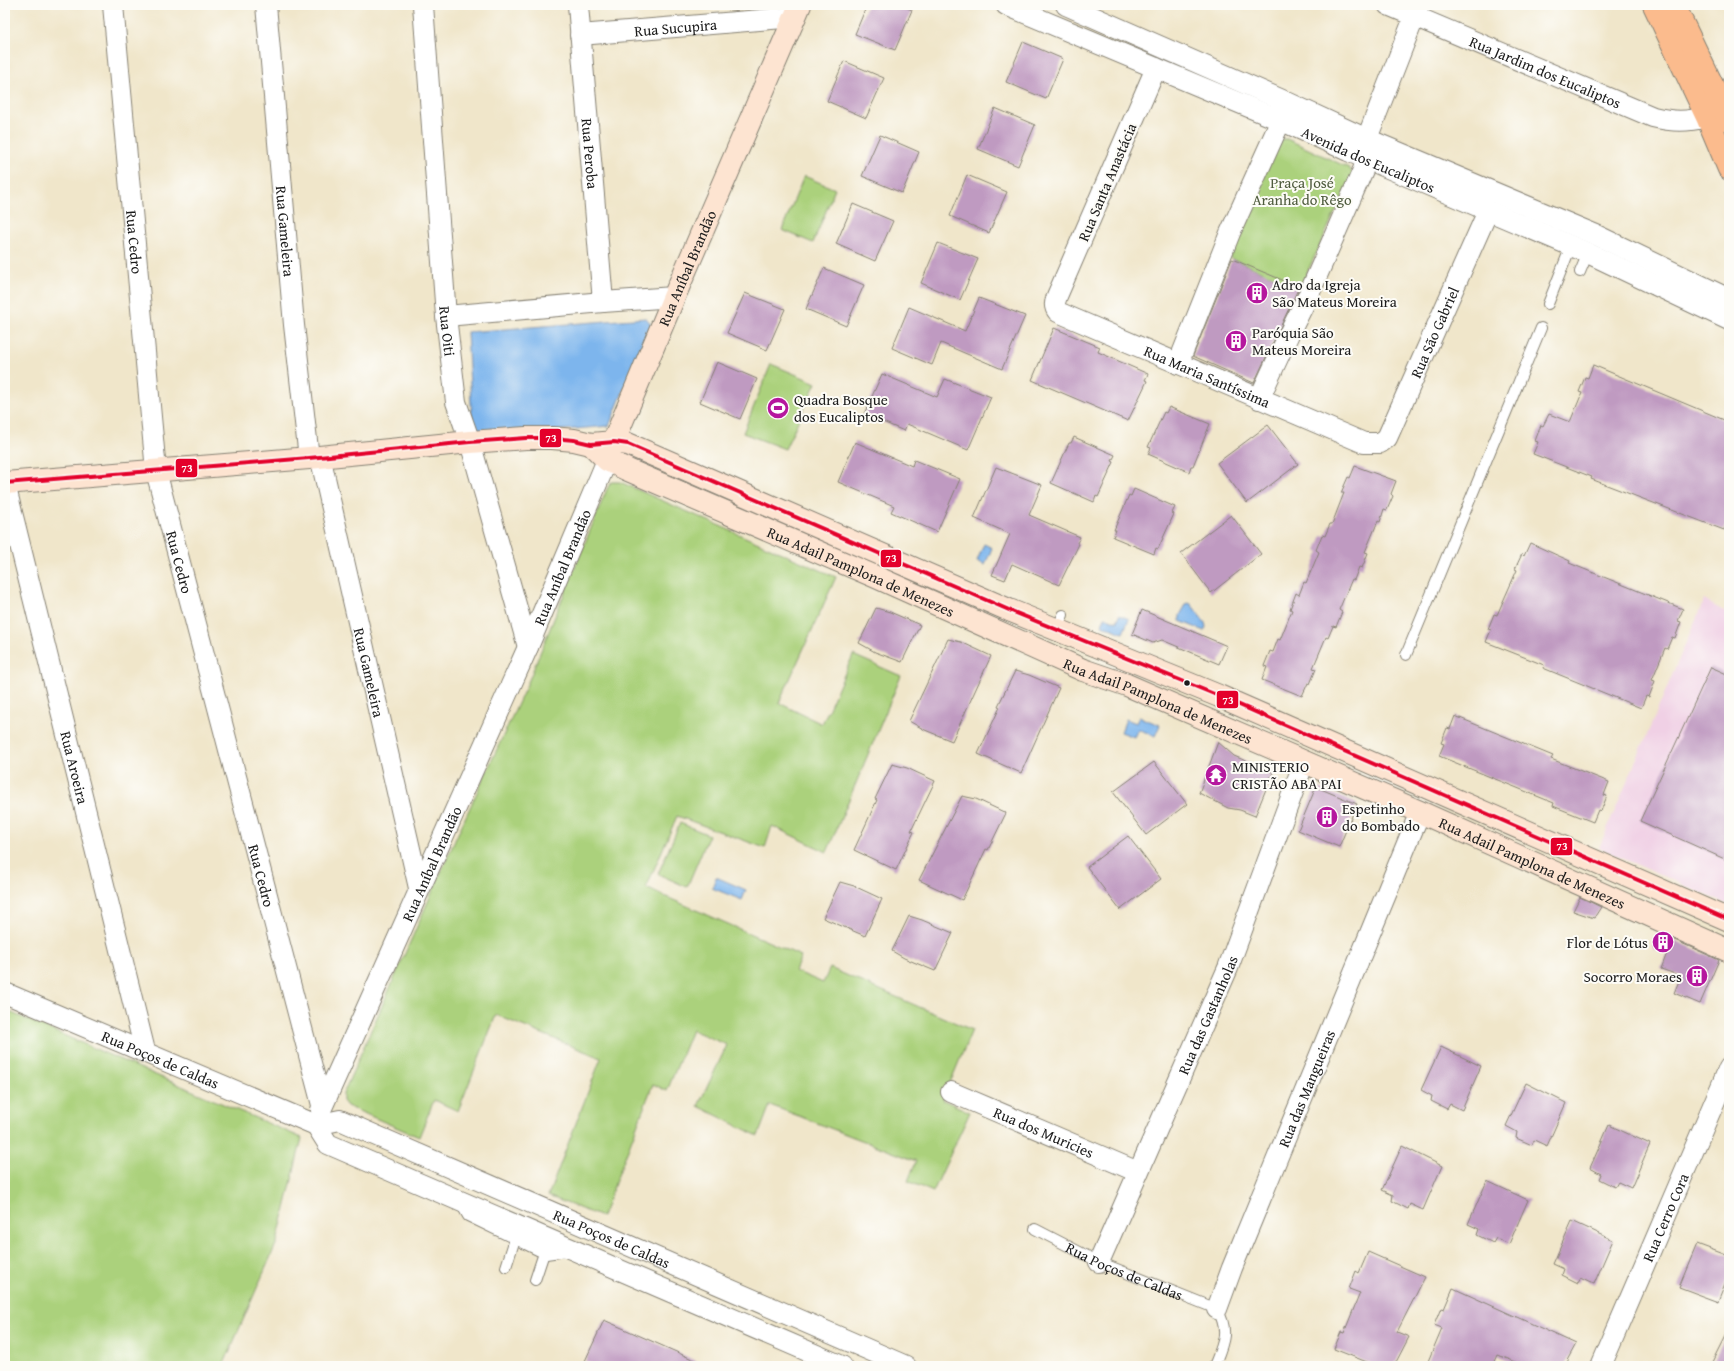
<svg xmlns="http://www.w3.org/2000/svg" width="1734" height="1371" viewBox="0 0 1734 1371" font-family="'Gentium Book Plus',serif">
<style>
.built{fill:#f0d0e5}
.green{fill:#abd17b;stroke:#64764c}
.water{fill:#7db5ed;stroke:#4c6884}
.building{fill:#bf9ac1}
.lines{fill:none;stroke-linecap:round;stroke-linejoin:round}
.lane-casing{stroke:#868173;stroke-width:12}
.street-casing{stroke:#868173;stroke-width:22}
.secondary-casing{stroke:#868173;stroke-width:24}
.primary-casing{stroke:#868173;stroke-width:24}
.lane{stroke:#fff;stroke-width:10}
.street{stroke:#fff;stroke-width:20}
.secondary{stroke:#fde4d1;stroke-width:22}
.primary{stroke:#fbbb8d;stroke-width:22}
.bus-1-casing{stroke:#fdfcf7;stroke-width:7}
.bus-1{stroke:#e4002b;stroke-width:4}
.bus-dot{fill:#1c1c1c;stroke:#fdfcf7;stroke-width:1.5}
.labels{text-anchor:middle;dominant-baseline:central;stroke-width:4;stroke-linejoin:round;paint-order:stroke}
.street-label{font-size:15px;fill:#1c1c1c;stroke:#fdfcf7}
.park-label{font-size:15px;fill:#4e5b3d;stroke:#fdfcf7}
.poi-label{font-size:15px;fill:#1c1c1c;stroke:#fdfcf7;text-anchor:start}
.line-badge{stroke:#fdfcf7;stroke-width:1.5}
.badge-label{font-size:11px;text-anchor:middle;font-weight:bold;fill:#fff}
</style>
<rect width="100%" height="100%" fill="#fdfcf7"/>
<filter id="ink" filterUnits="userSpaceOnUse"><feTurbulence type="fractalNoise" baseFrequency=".025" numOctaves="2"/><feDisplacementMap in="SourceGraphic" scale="8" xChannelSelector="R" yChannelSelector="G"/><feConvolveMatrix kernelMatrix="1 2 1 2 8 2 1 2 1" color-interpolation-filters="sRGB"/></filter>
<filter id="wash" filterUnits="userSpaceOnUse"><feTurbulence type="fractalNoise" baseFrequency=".012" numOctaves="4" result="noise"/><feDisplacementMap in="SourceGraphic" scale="16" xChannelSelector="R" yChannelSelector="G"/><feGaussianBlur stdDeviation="0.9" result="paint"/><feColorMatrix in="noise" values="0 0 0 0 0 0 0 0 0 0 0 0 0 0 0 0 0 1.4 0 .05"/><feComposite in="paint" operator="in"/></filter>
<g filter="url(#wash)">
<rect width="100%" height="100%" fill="#f0e6ca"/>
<!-- built -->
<polygon class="built" points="1704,600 1729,614 1729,905 1599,848"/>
<!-- green -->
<g class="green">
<polygon points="1282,139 1287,139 1349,168 1353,174 1300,288 1230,258 1276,146"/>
<polygon points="804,176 835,189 813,243 782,230"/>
<polygon points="771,364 816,383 785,449 743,433"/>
<polygon points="611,482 620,482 836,577 779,703 822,724 853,655 901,676 827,852 772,826 765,848 677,816 646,888 801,956 795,971 823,983 830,968 972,1030 943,1100 970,1112 933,1192 908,1181 916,1161 770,1105 758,1136 698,1106 727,1045 692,1030 667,1091 653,1084 602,1217 548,1196 601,1058 496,1015 458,1111 434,1100 419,1137 347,1106 343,1101 343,1094 460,829 529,680 607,489"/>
<polygon points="680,823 709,835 687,887 658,874"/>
<polygon points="5,1010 302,1138 277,1242 223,1366 5,1366"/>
</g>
<!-- water -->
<g class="water">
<polygon points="646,318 651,324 609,426 473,438 467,332"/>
<polygon points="984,544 992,548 985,565 977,561"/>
<polygon points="1187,603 1191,604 1205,623 1206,627 1204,631 1180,621 1180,615"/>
<polygon points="1119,615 1129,619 1123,633 1102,625 1105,617 1117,622"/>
<polygon points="1139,717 1160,725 1155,736 1138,729 1134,737 1121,732 1126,719 1136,723"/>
<polygon points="716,877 746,890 742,900 712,888"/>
</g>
<g id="blocks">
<!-- building -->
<g class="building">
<polygon points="867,5 901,5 912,10 895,50 855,34"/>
<polygon points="1023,42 1063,59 1046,99 1006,82"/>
<polygon points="844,61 884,78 866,118 827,101"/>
<polygon points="995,108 1035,125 1018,166 978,149"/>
<polygon points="880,135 919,152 902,193 862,176"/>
<polygon points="967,175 1007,192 989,233 950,216"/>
<polygon points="853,204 893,221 875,261 836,244"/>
<polygon points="938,243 978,259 960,300 921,283"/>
<polygon points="1232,259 1299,287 1254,383 1193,356"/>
<polygon points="824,268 864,285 846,326 806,309"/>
<polygon points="745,293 785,309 767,350 727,333"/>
<polygon points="979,298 1025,316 1002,369 941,343 932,365 892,348 909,307 965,331"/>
<polygon points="1054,328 1100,347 1098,352 1148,374 1145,380 1147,381 1128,421 1032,380"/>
<polygon points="717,362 757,379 740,419 700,402"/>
<polygon points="1593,365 1729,422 1729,518 1724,530 1591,479 1592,477 1533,454 1538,442 1535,441 1541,425 1543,426 1549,414 1570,422 1582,393 1579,392 1585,377 1588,378"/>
<polygon points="882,374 937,397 945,379 991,397 968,450 907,424 904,431 864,414"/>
<polygon points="1169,407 1210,424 1193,466 1191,466 1189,472 1148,454 1151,448 1148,447 1158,425 1164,412 1166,413"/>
<polygon points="1268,425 1298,464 1247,503 1217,463"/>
<polygon points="1074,437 1115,455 1112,461 1114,462 1098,497 1096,496 1094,502 1051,483 1069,443 1071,443"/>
<polygon points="855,442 912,466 914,460 960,479 937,532 891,512 894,506 838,482"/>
<polygon points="1355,466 1396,481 1391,494 1393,496 1387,510 1384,509 1380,522 1378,521 1365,552 1368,553 1362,568 1359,567 1354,580 1352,579 1339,610 1342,612 1336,627 1333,626 1328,638 1326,637 1313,668 1316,669 1310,684 1308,683 1302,696 1262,680 1267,667 1264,666 1270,651 1273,652 1278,639 1280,640 1292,610 1290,609 1296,593 1299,595 1304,582 1306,583 1319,552 1316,550 1322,535 1325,536 1330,524 1332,524 1344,493 1341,493 1348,477 1350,478"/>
<polygon points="996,467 1042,485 1029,515 1080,537 1077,543 1079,544 1059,585 1012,564 1005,580 992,575 1010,534 974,518"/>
<polygon points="1134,489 1175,507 1172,513 1174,514 1158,549 1156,548 1154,554 1113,537 1116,530 1114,530 1129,495 1131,496"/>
<polygon points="1231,515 1261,554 1211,593 1181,553"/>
<polygon points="1530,543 1570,561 1569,563 1683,609 1678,621 1681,622 1675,638 1672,637 1667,649 1665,648 1652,680 1655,681 1649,697 1646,696 1641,708 1543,668 1544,665 1486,642 1491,630 1488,629 1494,614 1497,615 1517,570 1515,569 1522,554 1524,556"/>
<polygon points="876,608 890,612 920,625 902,662 875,652 859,643"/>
<polygon points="1142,610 1227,646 1219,664 1162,640 1153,643 1132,634"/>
<polygon points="948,639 961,642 991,656 952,741 925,730 909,721"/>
<polygon points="1711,667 1729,675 1729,861 1640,821"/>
<polygon points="1015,671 1029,675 1059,688 1021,773 978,754 1000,707 998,706"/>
<polygon points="1455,716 1553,756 1551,759 1609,782 1604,795 1607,796 1601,811 1598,810 1593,822 1553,806 1554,803 1439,756 1444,744 1441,743 1447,728 1450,729"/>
<polygon points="1218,742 1234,756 1273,772 1255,816 1240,810 1228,808 1199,793"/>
<polygon points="1154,762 1187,804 1146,835 1113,792"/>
<polygon points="892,764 907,768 935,781 911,831 914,832 896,870 854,850 877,800 875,799"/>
<polygon points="1316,787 1357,804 1339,847 1298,830"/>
<polygon points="962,796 976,799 1006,813 988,850 986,849 962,900 919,880"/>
<polygon points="1128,836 1161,879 1120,910 1087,867"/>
<polygon points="840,882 854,886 882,899 865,936 823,918"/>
<polygon points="1580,897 1601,907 1594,918 1573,911"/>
<polygon points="909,916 922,920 953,933 935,971 904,958 892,951"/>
<polygon points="1659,933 1719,960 1700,1004 1674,993 1681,976 1661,969 1667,953 1653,948"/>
<polygon points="1441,1047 1481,1066 1462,1110 1450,1104 1447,1109 1431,1101 1432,1096 1421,1090"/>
<polygon points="1526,1083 1566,1103 1547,1146 1534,1140 1532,1145 1516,1138 1517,1132 1506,1126"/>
<polygon points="1609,1125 1650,1144 1631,1188 1618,1182 1615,1187 1599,1179 1601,1174 1590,1168"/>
<polygon points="1402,1146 1442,1166 1423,1210 1410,1204 1408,1209 1392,1201 1393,1195 1382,1190"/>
<polygon points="1487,1181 1528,1200 1509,1244 1496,1238 1493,1243 1477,1235 1479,1229 1468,1224"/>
<polygon points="1572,1221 1613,1240 1594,1284 1581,1278 1578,1283 1562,1275 1564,1269 1553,1264"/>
<polygon points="1697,1244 1729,1256 1729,1277 1719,1302 1679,1287"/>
<polygon points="1368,1252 1425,1277 1397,1332 1409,1337 1394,1366 1377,1366 1334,1349 1341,1332 1344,1333 1360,1293 1349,1289 1356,1271 1359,1273"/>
<polygon points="1453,1288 1576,1344 1564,1366 1526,1366 1498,1355 1493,1366 1426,1366 1442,1328 1434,1325 1441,1308 1444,1309"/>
<polygon points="604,1320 708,1366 596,1366 585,1361"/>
<polygon points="1729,1330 1729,1366 1711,1366"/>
</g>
</g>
</g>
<g filter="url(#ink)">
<use href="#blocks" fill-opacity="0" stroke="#868173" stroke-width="1"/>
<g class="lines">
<!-- lane casing -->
<g class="lane-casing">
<g id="lane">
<polyline points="1580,272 1588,253"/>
<polyline points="1548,304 1571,246"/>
<polyline points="1057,630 1063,615"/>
<polyline points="1406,655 1541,328"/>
<polyline points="461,1204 468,1216 546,1254 567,1251"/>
<path id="s1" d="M1035,1229L1099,1262L1217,1309C1230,1331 1223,1344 1214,1366"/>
<polyline points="506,1267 515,1239"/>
<polyline points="535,1280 544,1253"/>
</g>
</g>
<!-- street casing -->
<g class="street-casing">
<g id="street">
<path id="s2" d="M113,5L156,471L322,1105"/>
<path id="s3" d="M266,5L294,325L309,458"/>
<path id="s4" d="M423,5L446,316L456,402L470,442L528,647"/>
<path id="s5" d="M578,5L603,302"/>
<path id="s6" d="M1006,5L1280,120L1348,151L1588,253L1729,320"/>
<polyline points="1066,5 1289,103 1367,139 1596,235 1729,299"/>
<path id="s7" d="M1388,5L1653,117C1673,122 1687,122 1707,117"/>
<path id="s8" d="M580,35L795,17"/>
<path id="s9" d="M1156,68L1057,296C1055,302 1053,306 1058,312L1364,443H1380L1387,438L1488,211"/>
<polyline points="446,316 603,302 674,297"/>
<polyline points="1178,364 1230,233 1286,109"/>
<polyline points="1259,399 1289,334 1309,294 1363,170 1368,154 1366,141 1419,5"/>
<path id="s10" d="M320,456L419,888"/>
<path id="s11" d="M5,484L145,1051"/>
<path id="s12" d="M5,993L316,1125L328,1144L842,1366"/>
<path id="s13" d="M951,1092L1138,1172"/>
<path id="s14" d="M321,1110L528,647L607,460"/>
<path id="s15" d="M316,1125L340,1120L906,1366"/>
<path id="s16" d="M1099,1262L1228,968L1304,762"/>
<path id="s17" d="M1217,1309L1232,1268L1420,812"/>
<path id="s18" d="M1601,1366L1729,1068"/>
</g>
</g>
<!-- secondary casing -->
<g class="secondary-casing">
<g id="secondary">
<path id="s19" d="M591,444L607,460L628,470L876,577L1083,670L1127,685L1420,812L1729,951"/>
<path id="s20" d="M608,455L674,297L800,5"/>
<polyline points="5,483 309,458 470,442 526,438 552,438 574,440 591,444 614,442 628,444 1009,610 1219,696 1729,920"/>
</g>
</g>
<!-- primary casing -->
<g class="primary-casing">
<g id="primary">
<polyline points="1654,5 1707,117 1729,169"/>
<polyline points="1674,5 1729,120"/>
</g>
</g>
<!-- lane -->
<use href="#lane" class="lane"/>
<!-- street -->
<use href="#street" class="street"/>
<!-- secondary -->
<use href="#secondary" class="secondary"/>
<!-- primary -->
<use href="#primary" class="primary"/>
<!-- bus-1 casing -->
<g class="bus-1-casing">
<polyline id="bus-1" points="5,483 309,458 470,442 526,438 552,438 574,440 591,444 614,442 628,444 1009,610 1219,696 1729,920"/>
</g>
<!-- bus-1 -->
<use href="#bus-1" class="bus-1"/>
</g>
</g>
<!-- icons -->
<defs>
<g id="building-disc" transform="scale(1.15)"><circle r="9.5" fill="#b5179e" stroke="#fdfcf7"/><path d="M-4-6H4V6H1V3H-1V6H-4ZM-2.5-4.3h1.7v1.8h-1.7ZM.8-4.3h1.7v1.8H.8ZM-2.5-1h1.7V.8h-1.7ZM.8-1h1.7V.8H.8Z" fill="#fff"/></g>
<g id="stadium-disc" transform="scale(1.15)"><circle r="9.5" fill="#b5179e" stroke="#fdfcf7"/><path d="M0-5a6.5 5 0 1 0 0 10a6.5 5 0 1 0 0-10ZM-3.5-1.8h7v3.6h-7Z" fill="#fff"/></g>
<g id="temple-disc" transform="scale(1.15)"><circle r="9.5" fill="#b5179e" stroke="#fdfcf7"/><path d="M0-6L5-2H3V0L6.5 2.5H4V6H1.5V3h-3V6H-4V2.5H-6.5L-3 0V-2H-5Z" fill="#fff"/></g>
</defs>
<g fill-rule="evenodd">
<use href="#building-disc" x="1257" y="293"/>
<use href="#building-disc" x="1236" y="341"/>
<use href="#stadium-disc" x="778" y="408"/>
<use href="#temple-disc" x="1216" y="775"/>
<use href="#building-disc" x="1327" y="817"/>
<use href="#building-disc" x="1663" y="942"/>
<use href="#building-disc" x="1697" y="976"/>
</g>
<!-- markers -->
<circle class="bus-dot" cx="1187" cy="683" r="3.5"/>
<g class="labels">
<!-- street labels -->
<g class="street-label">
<text stroke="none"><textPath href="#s8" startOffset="96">Rua Sucupira</textPath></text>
<text stroke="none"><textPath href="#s7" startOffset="171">Rua Jardim dos Eucaliptos</textPath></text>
<text stroke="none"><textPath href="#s5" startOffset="149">Rua Peroba</textPath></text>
<text stroke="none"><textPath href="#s6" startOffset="394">Avenida dos Eucaliptos</textPath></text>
<text transform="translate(1107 182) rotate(-67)">Rua Santa Anastácia</text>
<text stroke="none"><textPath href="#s3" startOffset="227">Rua Gameleira</textPath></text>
<text stroke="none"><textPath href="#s2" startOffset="238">Rua Cedro</textPath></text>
<text stroke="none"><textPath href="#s20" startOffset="203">Rua Aníbal Brandão</textPath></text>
<text stroke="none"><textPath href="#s4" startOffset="327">Rua Oiti</textPath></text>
<text stroke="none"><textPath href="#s9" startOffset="739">Rua São Gabriel</textPath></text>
<text stroke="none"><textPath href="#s9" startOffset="428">Rua Maria Santíssima</textPath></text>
<text stroke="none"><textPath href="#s2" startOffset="562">Rua Cedro</textPath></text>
<text stroke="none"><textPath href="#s14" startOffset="594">Rua Aníbal Brandão</textPath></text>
<text stroke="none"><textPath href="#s19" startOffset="300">Rua Adail Pamplona de Menezes</textPath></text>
<text stroke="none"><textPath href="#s10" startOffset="222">Rua Gameleira</textPath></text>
<text stroke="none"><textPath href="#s19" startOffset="624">Rua Adail Pamplona de Menezes</textPath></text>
<text stroke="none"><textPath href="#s11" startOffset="292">Rua Aroeira</textPath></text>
<text stroke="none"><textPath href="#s14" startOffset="270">Rua Aníbal Brandão</textPath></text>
<text stroke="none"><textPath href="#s19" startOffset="1032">Rua Adail Pamplona de Menezes</textPath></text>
<text stroke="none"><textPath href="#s2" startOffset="886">Rua Cedro</textPath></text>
<text stroke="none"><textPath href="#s16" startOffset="270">Rua das Gastanholas</textPath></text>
<text stroke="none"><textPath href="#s12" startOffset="169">Rua Poços de Caldas</textPath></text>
<text stroke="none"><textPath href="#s17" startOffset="238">Rua das Mangueiras</textPath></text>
<text stroke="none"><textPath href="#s13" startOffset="101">Rua dos Muricies</textPath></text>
<text stroke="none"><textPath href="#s18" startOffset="162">Rua Cerro Cora</textPath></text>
<text stroke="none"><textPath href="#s15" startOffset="321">Rua Poços de Caldas</textPath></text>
<text stroke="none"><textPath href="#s1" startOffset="99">Rua Poços de Caldas</textPath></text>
</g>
<!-- park labels -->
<g class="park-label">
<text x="1302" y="182">Praça José<tspan x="1302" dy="17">Aranha do Rêgo</tspan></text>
</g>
<!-- poi labels -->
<g class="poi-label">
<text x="1272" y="284">Adro da Igreja<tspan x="1272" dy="17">São Mateus Moreira</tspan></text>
<text x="1252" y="332">Paróquia São<tspan x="1252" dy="17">Mateus Moreira</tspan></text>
<text x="794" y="399">Quadra Bosque<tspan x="794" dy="17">dos Eucaliptos</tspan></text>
<text x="1232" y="766">MINISTERIO<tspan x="1232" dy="17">CRISTÃO ABA PAI</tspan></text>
<text x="1342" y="808">Espetinho<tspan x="1342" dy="17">do Bombado</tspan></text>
<text x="1648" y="942" text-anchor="end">Flor de Lótus</text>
<text x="1682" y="976" text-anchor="end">Socorro Moraes</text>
</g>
</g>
<g class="line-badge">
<rect x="539" y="428" width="23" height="20" rx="4" fill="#e4002b"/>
<rect x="175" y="458" width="23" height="20" rx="4" fill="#e4002b"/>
<rect x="880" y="549" width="22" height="19" rx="4" fill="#e4002b"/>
<rect x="1216" y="690" width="23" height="19" rx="4" fill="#e4002b"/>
<rect x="1550" y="837" width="23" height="19" rx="4" fill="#e4002b"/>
</g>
<g class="badge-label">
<text x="551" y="442">73</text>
<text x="187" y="472">73</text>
<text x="891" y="562">73</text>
<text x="1228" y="704">73</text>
<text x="1562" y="850">73</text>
</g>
<!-- margin -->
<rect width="1734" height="1371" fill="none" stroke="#fdfcf7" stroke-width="20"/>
</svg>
